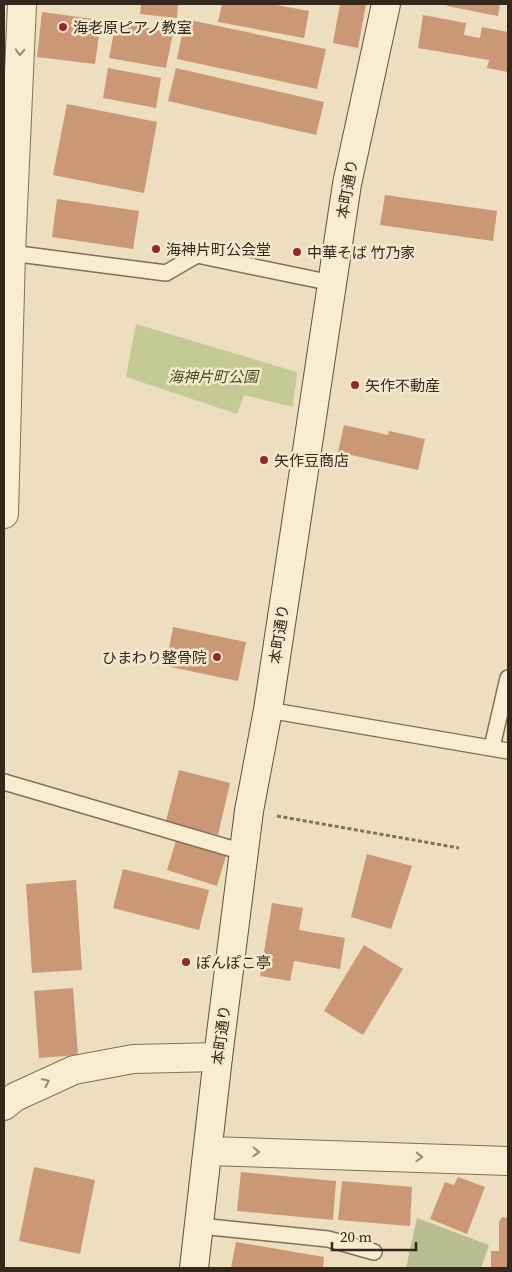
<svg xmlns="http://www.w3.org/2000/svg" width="512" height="1272" viewBox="0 0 512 1272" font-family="'Source Serif 4','Noto Sans JP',serif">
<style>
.green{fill:#c3ca93}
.cemetery{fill:#b9be92}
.building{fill:#ca9875}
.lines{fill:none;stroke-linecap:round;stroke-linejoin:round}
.lane-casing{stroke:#846f57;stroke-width:18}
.street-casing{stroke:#846f57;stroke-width:30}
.secondary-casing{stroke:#66503b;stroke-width:30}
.path{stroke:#846f57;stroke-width:3;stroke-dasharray:4 2.5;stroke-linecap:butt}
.lane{stroke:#f8ecd1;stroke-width:15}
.street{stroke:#f8ecd1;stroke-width:28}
.secondary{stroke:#f8ecd1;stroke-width:28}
.oneway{stroke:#968a76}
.poi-dot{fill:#91292a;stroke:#f4e9cd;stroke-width:2}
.labels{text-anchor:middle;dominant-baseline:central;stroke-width:5;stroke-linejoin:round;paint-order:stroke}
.poi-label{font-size:15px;fill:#34271c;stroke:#f4e9cd;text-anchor:start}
.street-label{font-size:15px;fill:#34271c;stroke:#f4e9cd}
.park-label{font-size:15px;font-style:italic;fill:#445023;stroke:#f4e9cd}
</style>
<rect width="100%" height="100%" fill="#ecdebe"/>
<!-- green -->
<polygon class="green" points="136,324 297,372 293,407 244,395 237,414 126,377"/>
<!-- cemetery -->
<polygon class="cemetery" points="417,1218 489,1245 481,1268 406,1268"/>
<!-- building -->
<g class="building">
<polygon points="141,4 178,4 177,18 140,14"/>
<polygon points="222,4 271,4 309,11 304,38 218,22"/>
<polygon points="340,4 366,4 358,48 333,43"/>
<polygon points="448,4 500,4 498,16 447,6"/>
<polygon points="42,12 101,20 95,64 37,57"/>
<polygon points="423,15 466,23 464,35 480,38 482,27 508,32 508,72 487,68 489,60 418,48"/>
<polygon points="185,19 326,49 317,89 177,59"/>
<polygon points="116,22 173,33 166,68 109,58"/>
<polygon points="108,68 161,78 156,108 103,98"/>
<polygon points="176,68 324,102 316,135 168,101"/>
<polygon points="67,104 157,122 144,193 53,175"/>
<polygon points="385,195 497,211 493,241 380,225"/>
<polygon points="57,199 139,211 133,249 52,237"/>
<polygon points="344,425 388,435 389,431 425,439 418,470 338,452"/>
<polygon points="173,627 246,642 238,681 166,666"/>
<polygon points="179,770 230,783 218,835 166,821"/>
<polygon points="176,841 226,856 217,886 167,870"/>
<polygon points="367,854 412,866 391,929 351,917"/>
<polygon points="123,869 209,890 199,930 113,908"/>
<polygon points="76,880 82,970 32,973 26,884"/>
<polygon points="272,903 303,908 299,930 345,938 340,969 294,961 290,981 260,976"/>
<polygon points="364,945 403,969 363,1035 324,1011"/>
<polygon points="73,988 78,1055 39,1058 34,991"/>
<polygon points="34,1167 95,1180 80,1254 19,1241"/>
<polygon points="241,1172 336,1181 333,1220 237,1211"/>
<polygon points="458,1177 485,1187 467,1234 430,1219 445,1182 454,1185"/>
<polygon points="342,1181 412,1187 410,1226 338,1220"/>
<polygon points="502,1217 508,1218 508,1268 491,1268 491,1251 499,1251 499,1222"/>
<polygon points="236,1242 324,1257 323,1268 231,1268"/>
</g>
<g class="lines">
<!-- lane casing -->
<g class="lane-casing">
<g id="lane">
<polyline points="11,253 166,273 197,255 332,283"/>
<polyline points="268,710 508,751"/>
<polyline points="492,747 508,678"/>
<polyline points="4,782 243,852"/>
<polyline points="200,1226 328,1239 374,1252"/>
</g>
</g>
<!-- street casing -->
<g class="street-casing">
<g id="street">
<polyline points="4,514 11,253 22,4"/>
<polyline points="4,1106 15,1097 74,1070 133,1059 218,1057"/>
<polyline points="208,1151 508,1161"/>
</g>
</g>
<!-- secondary casing -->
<g class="secondary-casing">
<polyline id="secondary" points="194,1268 218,1057 249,811 268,710 347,184 386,4"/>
</g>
<!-- path -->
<polyline class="path" points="277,816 459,848"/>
<!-- lane -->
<use href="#lane" class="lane"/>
<!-- street -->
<use href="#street" class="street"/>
<!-- secondary -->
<use href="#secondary" class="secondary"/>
</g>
<!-- one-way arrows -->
<defs><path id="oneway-chevron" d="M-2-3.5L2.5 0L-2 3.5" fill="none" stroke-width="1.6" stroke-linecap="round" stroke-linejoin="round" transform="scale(1.25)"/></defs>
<g class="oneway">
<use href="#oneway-chevron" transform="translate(20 52) rotate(93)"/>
<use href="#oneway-chevron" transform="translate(46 1082) rotate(-24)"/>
<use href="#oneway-chevron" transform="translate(256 1152) rotate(2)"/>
<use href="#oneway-chevron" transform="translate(419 1157) rotate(2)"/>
</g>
<!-- markers -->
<g class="poi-dot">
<circle cx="63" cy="27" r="5"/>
<circle cx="156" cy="249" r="5"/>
<circle cx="297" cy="252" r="5"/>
<circle cx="355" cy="385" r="5"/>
<circle cx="264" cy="460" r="5"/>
<circle cx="217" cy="657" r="5"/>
<circle cx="186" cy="962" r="5"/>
</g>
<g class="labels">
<!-- poi labels -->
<g class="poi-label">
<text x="73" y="27">海老原ピアノ教室</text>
<text x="166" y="249">海神片町公会堂</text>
<text x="307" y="252">中華そば 竹乃家</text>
<text x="365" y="385">矢作不動産</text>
<text x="274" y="460">矢作豆商店</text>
<text x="207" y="657" text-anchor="end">ひまわり整骨院</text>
<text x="196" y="962">ぽんぽこ亭</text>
</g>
<!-- street labels -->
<g class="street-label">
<text transform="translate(347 189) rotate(-80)">本町通り</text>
<text transform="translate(279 634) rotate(-82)">本町通り</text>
<text transform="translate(221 1035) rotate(-83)">本町通り</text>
</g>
<!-- park labels -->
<g class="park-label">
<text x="213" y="376">海神片町公園</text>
</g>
</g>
<!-- border -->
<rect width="512" height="1272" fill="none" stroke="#34271c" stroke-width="10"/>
<!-- scale -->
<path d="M332 1242v8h84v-8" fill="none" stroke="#34271c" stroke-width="2.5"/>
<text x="340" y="1242" font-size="15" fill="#34271c" stroke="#f4e9cd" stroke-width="4" paint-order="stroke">20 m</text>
</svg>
